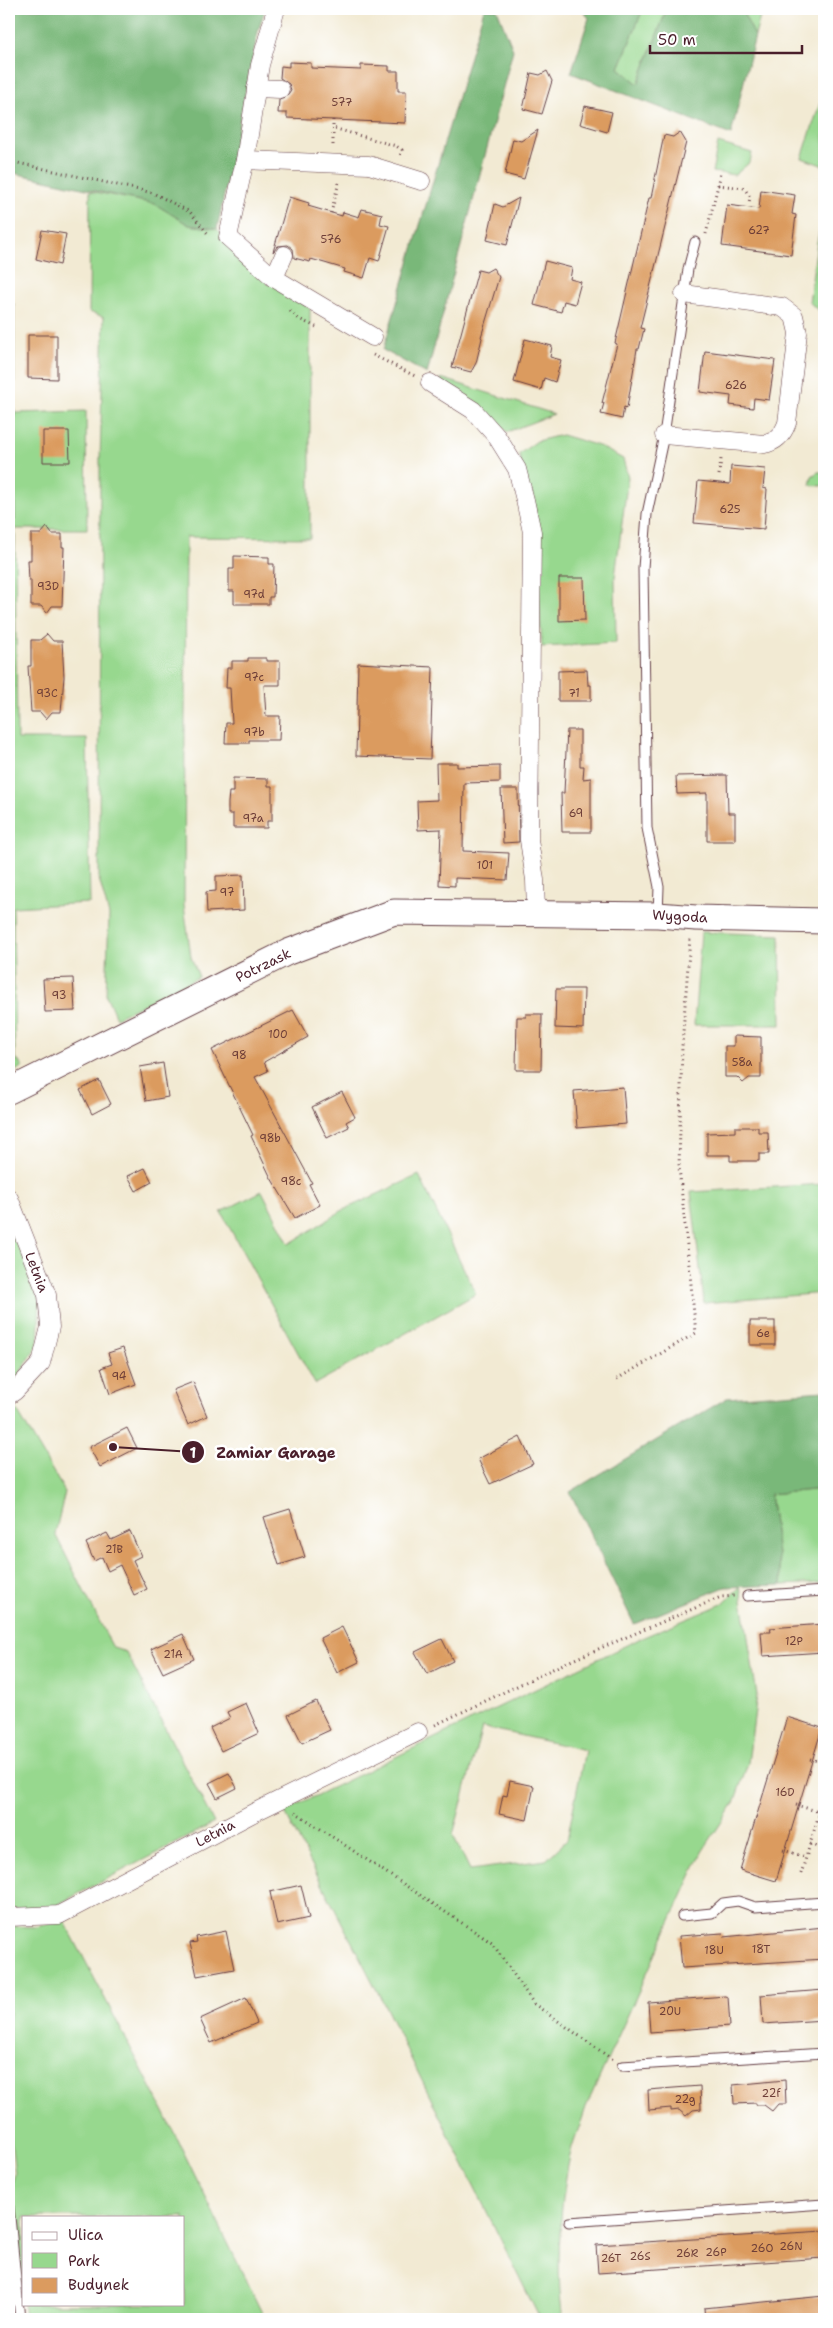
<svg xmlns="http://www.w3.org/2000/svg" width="833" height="2328" viewBox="0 0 833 2328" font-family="'Shantell Sans',sans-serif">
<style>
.green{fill:#97d88e;stroke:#707c5c;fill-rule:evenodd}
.forest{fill:#79b879;stroke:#626c52}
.building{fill:#db9b5f}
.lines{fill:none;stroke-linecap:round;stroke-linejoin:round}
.lane-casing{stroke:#633d44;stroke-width:11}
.street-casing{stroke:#633d44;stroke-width:19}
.secondary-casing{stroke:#633d44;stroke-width:27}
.path{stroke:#633d44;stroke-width:3;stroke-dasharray:1 4;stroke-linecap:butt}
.lane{stroke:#fff;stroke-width:9}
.street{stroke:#fff;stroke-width:18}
.secondary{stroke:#fff;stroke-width:25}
.labels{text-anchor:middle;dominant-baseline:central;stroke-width:5;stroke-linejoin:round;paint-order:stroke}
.number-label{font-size:11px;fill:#6e3e38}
.street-label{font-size:14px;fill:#4a1f2b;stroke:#fff}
.leader{fill:none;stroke:#4a1f2b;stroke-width:2}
.callout-dot{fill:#4a1f2b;stroke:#fff;stroke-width:2}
.mark-label{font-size:15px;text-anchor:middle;font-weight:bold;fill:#fff}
.callout-label{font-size:15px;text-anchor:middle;font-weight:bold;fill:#4a1f2b;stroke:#fff;stroke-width:5;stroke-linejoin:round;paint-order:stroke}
</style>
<rect width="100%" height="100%" fill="#fff"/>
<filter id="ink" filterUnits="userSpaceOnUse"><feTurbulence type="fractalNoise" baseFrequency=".02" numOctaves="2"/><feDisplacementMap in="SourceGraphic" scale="10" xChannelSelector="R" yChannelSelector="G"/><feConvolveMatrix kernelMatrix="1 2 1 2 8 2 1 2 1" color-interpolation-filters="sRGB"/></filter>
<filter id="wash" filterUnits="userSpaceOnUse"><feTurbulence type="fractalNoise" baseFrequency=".0096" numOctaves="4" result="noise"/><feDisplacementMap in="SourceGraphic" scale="20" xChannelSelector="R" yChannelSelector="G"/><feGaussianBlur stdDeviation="1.12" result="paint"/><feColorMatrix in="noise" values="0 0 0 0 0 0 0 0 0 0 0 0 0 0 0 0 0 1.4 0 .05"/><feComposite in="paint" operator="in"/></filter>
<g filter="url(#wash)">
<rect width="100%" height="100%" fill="#f2ead3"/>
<!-- green -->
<g class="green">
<polygon points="643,9 667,9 638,84 619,68"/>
<polygon points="741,9 762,9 755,36"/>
<polygon points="824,91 824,166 802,158"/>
<polygon points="718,143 752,153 750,162 735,175 712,172"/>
<polygon points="90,191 155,204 189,225 217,229 282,292 310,308 310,538 186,537 184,905 191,957 199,977 116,1018 106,995 109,915 99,879 100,460 104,317 89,312"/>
<polygon points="824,210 824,315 809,302 817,242"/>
<polygon points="9,303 14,304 14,413 86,411 87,529 15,529 17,739 87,739 90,903 13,907 15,1057 23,1067 9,1074"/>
<polygon points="441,378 554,414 507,432 482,409 441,382"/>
<polygon points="562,435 599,446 623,459 628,477 615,577 616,643 542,647 535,530 519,454 537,441"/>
<polygon points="818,472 824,472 824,486 810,485 812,476"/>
<polygon points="701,932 780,935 781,1025 694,1025"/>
<polygon points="419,1175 476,1294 315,1384 221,1212 262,1191 289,1244 343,1210"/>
<polygon points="824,1184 824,1293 704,1303 691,1192"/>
<polygon points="9,1219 40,1299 38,1345 15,1381 9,1386"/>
<polygon points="15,1407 65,1492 55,1534 113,1648 126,1652 214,1823 47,1910 9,1909 9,1410"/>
<polygon points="824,1489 824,1583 782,1585 770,1494"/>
<path d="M740,1587L757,1695L748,1763L734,1803L702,1852L586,2107C582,2121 576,2134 572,2147C560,2197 555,2269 563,2319H540L385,2006L284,1811L639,1639L722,1604ZM482,1727L585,1750L567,1840L546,1860L470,1870L453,1835Z"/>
<path d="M63,1918L164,2112L265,2319H25L11,2186L15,2174L9,2123V1926L37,1927ZM24,2217H184V2304H24Z"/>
</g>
<!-- forest -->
<g class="forest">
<polygon points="9,9 265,9 258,32 217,229 189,225 155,204 9,172"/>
<polygon points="484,9 497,9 513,50 427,374 383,350"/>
<polygon points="581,9 643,9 619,68 638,84 667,9 741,9 755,36 731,135 571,73 589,18"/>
<polygon points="9,303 14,304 15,520 9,519"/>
<polygon points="824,1391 824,1489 770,1494 782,1585 725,1587 634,1624 570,1492 727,1398"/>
</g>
<g id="blocks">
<!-- building -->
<g class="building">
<polygon points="289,62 311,63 311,68 361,70 361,65 389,66 389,71 398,71 398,91 406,91 405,123 287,118 287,113 278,113 279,100 285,98 291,90 289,84 280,78 281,66 289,67"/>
<polygon points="547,71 552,81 542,114 523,109 531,73 540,75"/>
<polygon points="585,106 612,112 607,132 580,124"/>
<polygon points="538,130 524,179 505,174 513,139 521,141"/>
<polygon points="680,132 686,142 640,328 644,329 639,349 637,349 627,408 624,407 622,419 601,414 604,403 602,403 617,344 615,343 649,198 651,198 664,135 673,137"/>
<polygon points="761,190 795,195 792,214 796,215 791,255 722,246 727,205 759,209"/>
<polygon points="289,197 309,203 308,206 342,216 343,212 359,217 362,209 382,214 380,224 389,226 379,261 370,258 364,278 344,272 345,269 311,259 310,262 294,258 293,249 288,245 278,246 273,252"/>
<polygon points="519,198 507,245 487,240 495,204 503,207"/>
<polygon points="42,230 66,234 60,265 36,259"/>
<polygon points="545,261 572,268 570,279 581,282 575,304 564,301 561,312 534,305"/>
<polygon points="493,268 499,277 481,337 482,338 476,363 471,372 452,367 478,270 486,272"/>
<polygon points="28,335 57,335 57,379 28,378"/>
<polygon points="525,339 552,346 550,357 561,360 555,382 544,378 541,390 514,382"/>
<polygon points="705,351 775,360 769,400 754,398 753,408 730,405 731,396 700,392"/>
<polygon points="43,431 69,431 70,462 43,462"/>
<polygon points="731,466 765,469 763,488 767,489 764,529 694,523 698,481 730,484"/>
<polygon points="47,527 52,534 62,534 62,547 64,547 62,606 52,606 47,613 41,606 31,606 31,580 29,580 28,560 31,560 31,534 41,534"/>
<polygon points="234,556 269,557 269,564 274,564 273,597 269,597 269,604 234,604 234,591 229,591 229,569 234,569"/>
<polygon points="559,578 584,578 585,620 559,621"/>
<polygon points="47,634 53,641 62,641 64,677 61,712 52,712 46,719 40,712 31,712 28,666 31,666 31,640 40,640"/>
<polygon points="248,658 266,658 266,661 280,661 280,685 264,685 266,716 280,716 279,740 249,740 249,743 225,743 226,723 232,723 230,688 226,688 227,668 232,668 232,661 248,661"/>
<polygon points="358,663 433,667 430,759 356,756"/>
<polygon points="587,670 588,685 591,685 591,701 558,701 558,671"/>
<polygon points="567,730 580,730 580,766 584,766 583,779 591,778 591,832 562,832 561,793 564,793"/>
<polygon points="436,763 457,763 457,767 500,766 500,782 464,783 463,851 509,853 507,880 455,878 455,886 439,885 441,829 418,830 417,801 437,800"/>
<polygon points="727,775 728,813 735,813 735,841 707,841 707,793 677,794 676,776"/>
<polygon points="233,778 268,779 268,786 272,786 272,821 267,821 267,828 233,828 233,814 228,814 228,803 229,792 233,792"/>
<polygon points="501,789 518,789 519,842 503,843"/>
<polygon points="243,875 244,910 207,912 206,892 216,891 216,876"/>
<polygon points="73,978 75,1011 45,1012 43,979"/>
<polygon points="556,989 584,989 583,1029 555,1028"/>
<polygon points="293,1010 308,1037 264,1062 268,1071 255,1077 312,1183 309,1184 320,1205 295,1218 271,1178 251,1136 253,1135 212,1050"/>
<polygon points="526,1014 542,1014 541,1070 516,1070 517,1017 526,1017"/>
<polygon points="734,1036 761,1037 761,1078 749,1078 743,1083 737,1077 725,1077 725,1046 734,1046"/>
<polygon points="163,1063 168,1097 146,1101 140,1067"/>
<polygon points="99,1080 111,1104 92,1114 80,1090"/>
<polygon points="623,1087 626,1124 577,1128 574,1091"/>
<polygon points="342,1092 355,1117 346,1122 349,1127 327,1138 312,1107"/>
<polygon points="735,1127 758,1127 758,1132 768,1132 769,1154 759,1154 759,1161 730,1161 730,1155 707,1155 707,1133 735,1132"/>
<polygon points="145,1168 152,1182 136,1191 128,1176"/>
<rect x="750" y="1321" width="25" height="24"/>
<polygon points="123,1348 136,1384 110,1394 101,1368 112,1364 108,1353"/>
<polygon points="193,1382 207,1416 188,1425 173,1390"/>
<polygon points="127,1428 137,1448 100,1467 89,1447"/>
<polygon points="520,1437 533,1464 490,1484 478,1459"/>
<polygon points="290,1509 305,1557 279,1565 264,1517"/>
<polygon points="130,1531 141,1556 133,1560 147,1589 134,1595 120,1565 108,1571 102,1557 94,1561 86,1543 107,1533 111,1540"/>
<polygon points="824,1624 824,1652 763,1656 761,1632 771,1632 770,1628"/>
<polygon points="342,1627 359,1662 337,1673 320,1638"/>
<polygon points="183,1634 194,1659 163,1673 151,1649"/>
<polygon points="442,1639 453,1661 427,1674 415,1652"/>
<polygon points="316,1701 330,1730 302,1743 288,1715"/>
<polygon points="246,1703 259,1733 221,1751 210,1728 230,1718 227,1712"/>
<polygon points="787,1717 822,1728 776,1881 740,1870"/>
<polygon points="229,1773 237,1788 217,1798 209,1783"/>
<polygon points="510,1781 534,1786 527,1820 499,1814 503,1795 507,1796"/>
<polygon points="301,1885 309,1918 277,1925 270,1892"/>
<polygon points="824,1927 824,1959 682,1968 679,1936 723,1933 724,1937"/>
<polygon points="226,1931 234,1969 197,1976 190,1943 197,1942 196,1937"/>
<polygon points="824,1990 824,2020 763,2024 761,1995"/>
<polygon points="726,1996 728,1997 730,2026 650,2032 648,2002"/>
<polygon points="246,1998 257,2023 211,2043 200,2019"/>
<polygon points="785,2080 786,2104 778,2104 772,2111 764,2105 756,2105 756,2103 734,2104 733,2085"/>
<polygon points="700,2086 701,2109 693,2110 686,2116 679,2110 671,2111 671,2108 649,2110 648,2090"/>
<polygon points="824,2231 824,2258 598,2273 596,2245"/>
<polygon points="824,2296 824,2319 705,2319 704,2308"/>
</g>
</g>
</g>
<g filter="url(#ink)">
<use href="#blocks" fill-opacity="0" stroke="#633d44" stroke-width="1"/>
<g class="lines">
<!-- lane casing -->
<g class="lane-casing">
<g id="lane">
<polyline points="658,914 659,887 647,828 643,568 647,514 664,435 688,269 695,242"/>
<polyline points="747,1596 824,1591"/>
<polyline points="682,1916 712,1913 723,1903 738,1901 755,1907 824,1902"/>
<polyline points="622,2066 824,2053"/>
<polyline points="9,2207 20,2319"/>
<polyline points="569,2222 824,2204"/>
</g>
</g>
<!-- street casing -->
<g class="street-casing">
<g id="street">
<polyline points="276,9 260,65 245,160 228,237 274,278 373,337"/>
<polyline points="256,88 280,89"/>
<polyline points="245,160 369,165 421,181"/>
<polyline points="274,278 284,255"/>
<polyline points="430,383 473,410 497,437 517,469 525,500 532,532 529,840 535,880 536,912"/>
<path d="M664,435L764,444C777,442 783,434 787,423L798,333L794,316L782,307L684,294"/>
<polyline points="9,1198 47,1295 50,1327 41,1363 15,1391 9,1395"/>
<polyline points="9,1917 59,1915 257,1811 418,1732"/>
</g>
</g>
<!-- secondary casing -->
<g class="secondary-casing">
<polyline id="secondary" points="9,1091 288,952 394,912 658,915 696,918 824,921"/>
</g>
<!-- path -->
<g class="path">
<polyline points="333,120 333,128 396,146 402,150 400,156"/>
<polyline points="333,145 333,128"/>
<polyline points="9,161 153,193 190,212 209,235"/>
<polyline points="718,185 744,188 750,197 749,203"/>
<polyline points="331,213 339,182"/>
<polyline points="706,234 721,173"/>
<polyline points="290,311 299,319 316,327"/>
<polyline points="373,355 415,376"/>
<polyline points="719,475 721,459"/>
<polyline points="617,1379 696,1333 679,1167 682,1046 690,938"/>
<polyline points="435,1725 563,1664 721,1597 734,1596"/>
<polyline points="810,1759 824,1763"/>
<polyline points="796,1805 820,1812"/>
<polyline points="295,1812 492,1943 534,2004 612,2059"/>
<polyline points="810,1844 824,1850"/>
<polyline points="783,1850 806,1857"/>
<polyline points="801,1874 824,1798"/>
</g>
<!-- lane -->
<use href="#lane" class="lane"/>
<!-- street -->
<use href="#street" class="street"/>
<!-- secondary -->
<use href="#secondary" class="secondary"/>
</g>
</g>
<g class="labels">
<!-- number labels -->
<g class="number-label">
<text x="342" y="102">577</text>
<text x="759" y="230">627</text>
<text x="331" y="239">576</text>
<text x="736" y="385">626</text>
<text x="730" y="509">625</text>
<text x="48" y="586">93D</text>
<text x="254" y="594">97d</text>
<text x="254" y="677">97c</text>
<text x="47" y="693">93C</text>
<text x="574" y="693">71</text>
<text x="254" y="732">97b</text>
<text x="576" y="813">69</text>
<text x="253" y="818">97a</text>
<text x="485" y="865">101</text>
<text x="227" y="892">97</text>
<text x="59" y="995">93</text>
<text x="278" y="1034">100</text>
<text x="239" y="1055">98</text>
<text x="742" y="1062">58a</text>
<text x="270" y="1138">98b</text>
<text x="291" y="1181">98c</text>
<text x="763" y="1333">6e</text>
<text x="119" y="1376">94</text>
<text x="114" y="1549">21B</text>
<text x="794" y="1641">12P</text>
<text x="173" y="1654">21A</text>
<text x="785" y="1792">16D</text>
<text x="761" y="1949">18T</text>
<text x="714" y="1950">18U</text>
<text x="670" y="2011">20U</text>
<text x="771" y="2093">22f</text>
<text x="685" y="2099">22g</text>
<text x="791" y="2246">26N</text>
<text x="762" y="2248">26O</text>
<text x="716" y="2252">26P</text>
<text x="687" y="2253">26R</text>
<text x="640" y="2256">26S</text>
<text x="611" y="2258">26T</text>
</g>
<!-- street labels -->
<g class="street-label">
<text transform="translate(680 916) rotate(3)">Wygoda</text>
<text transform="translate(263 965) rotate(-26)">Potrzask</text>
<text transform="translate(37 1272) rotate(69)">Letnia</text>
<text transform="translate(215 1833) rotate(-28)">Letnia</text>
</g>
</g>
<!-- callouts -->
<path class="leader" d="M113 1447L193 1452"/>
<g class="callout-dot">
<circle cx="113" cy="1447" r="5"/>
<circle cx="193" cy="1452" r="12"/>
</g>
<g class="mark-label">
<text x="193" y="1458">1</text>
</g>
<g class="callout-label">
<text x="276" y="1458">Zamiar Garage</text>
</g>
<!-- margin -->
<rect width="833" height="2328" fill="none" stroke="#fff" stroke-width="30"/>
<!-- legend -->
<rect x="22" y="2216" width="162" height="90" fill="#ffffff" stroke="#b7a5aa"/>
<rect x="32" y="2232" width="25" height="8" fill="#ffffff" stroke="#b7a5aa"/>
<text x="68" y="2240" font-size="15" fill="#4a1f2b">Ulica</text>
<rect x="32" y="2253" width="25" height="15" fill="#97d88e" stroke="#b7a5aa"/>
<text x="68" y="2266" font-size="15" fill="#4a1f2b">Park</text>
<rect x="32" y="2278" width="25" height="15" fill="#db9b5f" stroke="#b7a5aa"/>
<text x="68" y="2290" font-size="15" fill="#4a1f2b">Budynek</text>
<!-- scale -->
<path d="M650 45v8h152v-8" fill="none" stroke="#4a1f2b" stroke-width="2.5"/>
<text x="658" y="45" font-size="15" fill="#4a1f2b" stroke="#ffffff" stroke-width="4" paint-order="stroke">50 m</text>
</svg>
